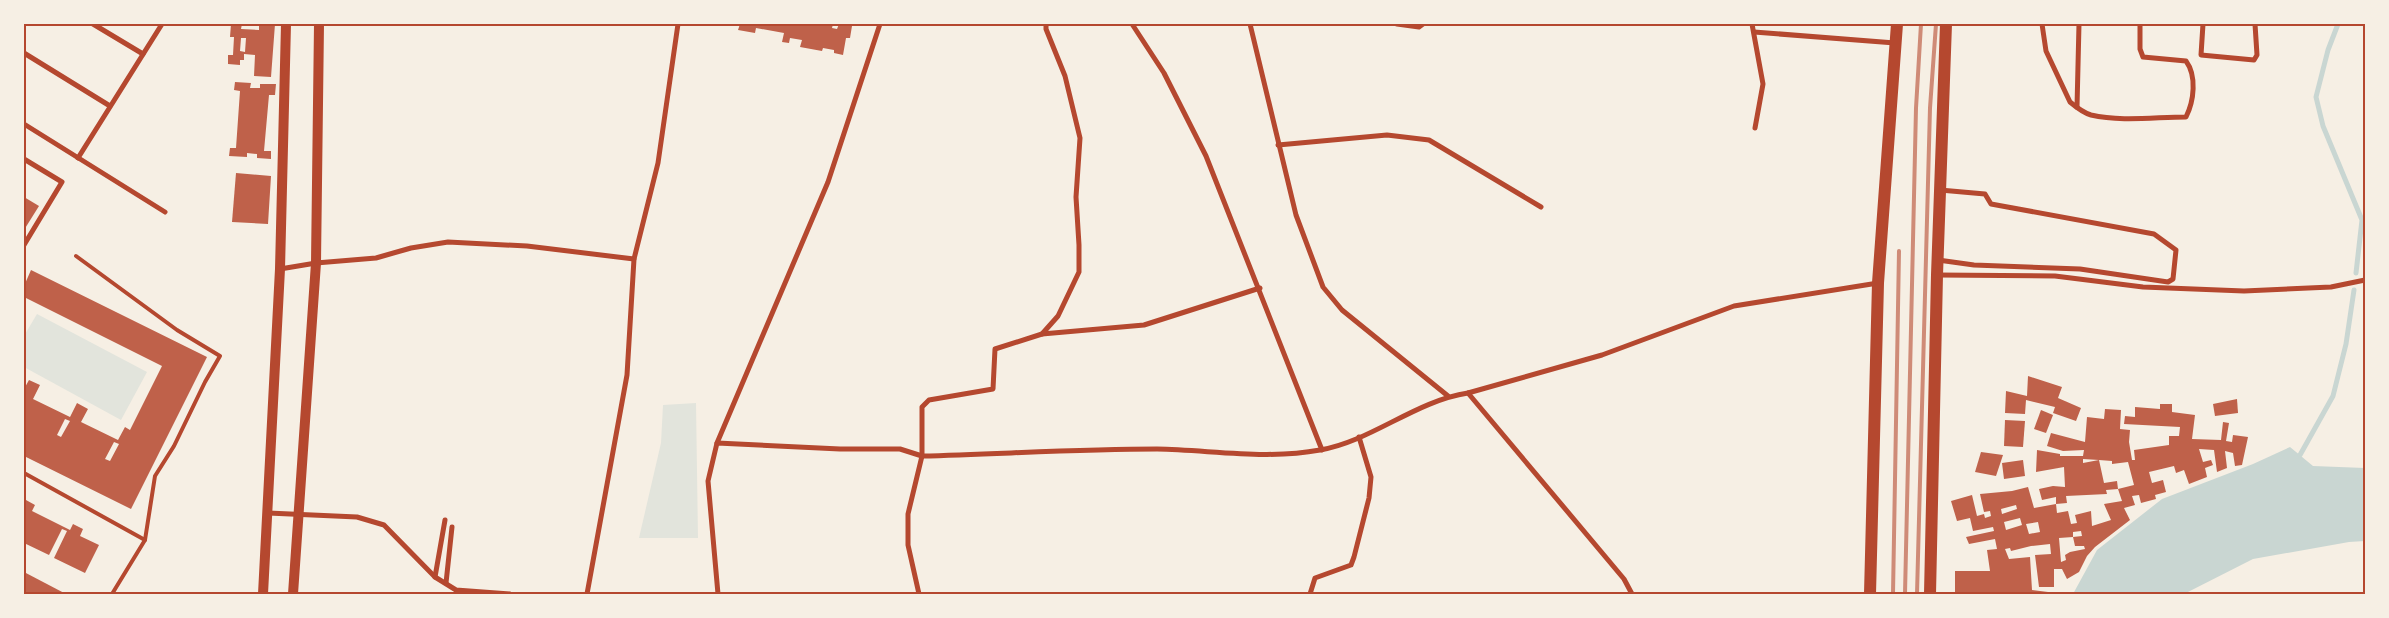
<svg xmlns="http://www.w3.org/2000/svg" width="2389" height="618" viewBox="0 0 2389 618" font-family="Roboto,sans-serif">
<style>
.green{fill:#e2e4dc}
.water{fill:#c9d6d2}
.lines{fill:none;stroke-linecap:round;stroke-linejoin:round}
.stream{stroke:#c9d6d2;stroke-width:5}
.building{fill:#bf614a;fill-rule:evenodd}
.service{stroke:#b5482f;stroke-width:4}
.minor{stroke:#b5482f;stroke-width:5}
.secondary{stroke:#b5482f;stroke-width:10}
.primary{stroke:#b5482f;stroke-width:12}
.rail{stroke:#cf8b77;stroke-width:4}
.neatline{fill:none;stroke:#b5482f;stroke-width:2}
</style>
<rect width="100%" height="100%" fill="#f6efe4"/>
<!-- green -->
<g class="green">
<polygon points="37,314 147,372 121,420 24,367 24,336"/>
<polygon points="696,403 698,538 639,538 661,443 663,405"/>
</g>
<!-- water -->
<polygon class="water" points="2290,447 2313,466 2365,468 2365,541 2349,542 2253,559 2184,594 2073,594 2097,550 2162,499 2253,464"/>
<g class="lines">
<!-- stream -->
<g class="stream">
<polyline points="2338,24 2328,50 2316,97 2323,126 2362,220 2356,273"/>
<polyline points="2300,455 2333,396 2346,344 2354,290"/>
</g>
</g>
<!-- building -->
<g class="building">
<path d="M231,24H242L241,29L259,30V24H275L271,77L254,76L255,55L244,54V60H240V65L228,64V55H233L234,37H230ZM241,38H246L245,52L240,51Z"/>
<polygon points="740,24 833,24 832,28 837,29 839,24 852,26 850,38 846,38 843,55 834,53 834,50 823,48 822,51 800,47 802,40 790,38 789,43 782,42 784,33 756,28 755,33 738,30"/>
<polygon points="235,82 251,83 250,88 260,88 260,84 276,84 275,95 269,95 264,151 271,151 271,159 257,158 257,154 247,153 247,157 229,156 230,148 236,148 240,91 234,90"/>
<polygon points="236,173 271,176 268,224 232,222"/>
<polygon points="24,197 39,206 24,230"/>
<path d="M31,270L207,357L131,509L24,456V389L29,380L40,385L33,399L70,417L77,403L88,409L81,422L118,440L125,427L130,430L162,366L24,297V286ZM65,419L70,421L61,437L57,435ZM114,442L119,444L110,461L105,459Z"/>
<polygon points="2028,376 2062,387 2058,398 2081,408 2076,421 2053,413 2055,407 2026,400 2025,414 2005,413 2006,391 2027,396"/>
<polygon points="2237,399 2238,413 2215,416 2213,404"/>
<path d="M2160,404H2172V412L2195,415L2192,439L2221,440L2223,422L2229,423L2226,441L2232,442L2233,435L2248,437L2242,465L2235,466L2233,453L2225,451L2227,468L2217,472L2214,450L2199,449L2203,462L2211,460L2213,465L2205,468L2207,477L2189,484L2184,470L2176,473L2174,466L2149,472L2152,483L2163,480L2166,492L2155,495L2156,499L2141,503L2139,495L2132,496L2135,505L2124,508L2130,520L2095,547L2087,556L2079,572L2067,579L2062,569H2054V587H2039L2035,555L2051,554L2050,544L2031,546L2011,551L2010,548L2005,549L2009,559L2030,557L2032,590L2048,592V594L1955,592V571H1990L1987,550L1997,549L1995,539L1969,544L1966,537L1994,531L1993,527L1973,531L1970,518L1957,521L1951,501L1972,495L1977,516L1984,514L1985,518L1991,516L1990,511L1984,512L1980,494L2012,491L2028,487L2034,508L2056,504V497L2042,500L2039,489L2053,486L2065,487L2064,467L2036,472L2037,450L2060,454V456H2083L2084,450L2063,451L2047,446L2051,433L2085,442L2087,417L2104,419L2105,409L2121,410L2120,429L2130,430L2129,442L2132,460H2135L2134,450L2169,445V436H2179L2180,427L2124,424L2125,416L2135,417V407L2160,409ZM2083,459L2099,460L2083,463ZM2099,460L2112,461V464L2128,462L2134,485L2118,489L2122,501L2104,504L2111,520L2092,526L2091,511L2075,515L2077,523L2071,524L2068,511L2057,513L2056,504L2067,503L2066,496L2107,494L2106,490L2118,489L2117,481L2104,483ZM2016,505L2017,509L2002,514L2001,509ZM2020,518L2022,525L2006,530L2004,522ZM2038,522L2040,532L2029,534L2026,524ZM2081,531L2082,536L2073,537L2075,546H2084L2085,549L2070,552L2065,555L2066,560L2061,562L2059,538L2073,537V532Z"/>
<polygon points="2041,410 2053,415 2046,433 2034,429"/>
<polygon points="2005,420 2025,421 2023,447 2004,446"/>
<polygon points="1981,452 2003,455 1996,476 1975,472"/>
<polygon points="2023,460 2025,476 2004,479 2002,463"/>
<polygon points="26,500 35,505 32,511 70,530 73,524 83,529 80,536 99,545 85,573 54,558 67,531 62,529 49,555 24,543 24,504"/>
<polygon points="24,572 66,594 24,594"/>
</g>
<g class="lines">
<!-- service -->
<g class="service">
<polyline points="76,256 177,330 220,356 205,382 174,446 155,476 145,540 112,594"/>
<polyline points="24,473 145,540"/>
</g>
<!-- minor -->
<g class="minor">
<polyline points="93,24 143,54"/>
<polyline points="1132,24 1164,73 1206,156 1322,450"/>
<polyline points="1250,24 1296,215 1323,287 1342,310 1448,396"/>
<polyline points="1397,24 1419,27 1423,24"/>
<polyline points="1752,24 1763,84 1755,128"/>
<path d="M2042,24L2046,51L2070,102C2076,107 2084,113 2091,115C2121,122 2156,117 2186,117C2194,101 2197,76 2186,61L2143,57L2140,49V24"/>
<polyline points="2203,24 2201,55 2254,60 2257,55 2255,24"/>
<polyline points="1754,32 1895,43"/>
<polyline points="24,53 110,106"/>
<polyline points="2077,107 2079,24"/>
<polyline points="24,124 165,212"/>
<polyline points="1278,145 1387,135 1429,140 1541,207"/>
<polyline points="78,158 162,24"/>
<polyline points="24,159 62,182 24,245"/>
<polyline points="1938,260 1974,265 2080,269 2168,282 2173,279 2176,250 2154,234 1991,204 1985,194 1940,190"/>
<polyline points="280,269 316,263 376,258 411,248 448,242 527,246 634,259"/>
<polyline points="1937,275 2055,276 2143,287 2244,291 2331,287 2365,280"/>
<polyline points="1042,334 1144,325 1260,288"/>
<polyline points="1468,393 1624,579 1632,594"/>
<polyline points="717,443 828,182 880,24"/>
<polyline points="268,513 357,517 384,525 435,577 456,590 510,594"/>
<polyline points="435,577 445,520"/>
<polyline points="446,583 452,527"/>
<polyline points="587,594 627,375 634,259 658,163 678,24"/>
<path d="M718,594L708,481L717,443L840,449H900L922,456C1001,454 1079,449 1157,449C1211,450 1267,460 1320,450C1372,441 1415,401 1468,393L1602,355L1734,306L1878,283"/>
<polyline points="919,594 908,545 908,514 922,456 922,407 929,400 993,389 995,349 1042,334 1058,316 1079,272 1079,245 1076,197 1080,138 1065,76 1046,29 1046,24"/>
<polyline points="1310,594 1315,578 1351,565 1354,557 1369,498 1371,477 1359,437"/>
</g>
<!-- secondary -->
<g class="secondary">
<polyline points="263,594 280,269 286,24"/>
<polyline points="293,594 316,263 319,24"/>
</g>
<!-- primary -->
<g class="primary">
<polyline points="1870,594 1878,283 1897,24"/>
<polyline points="1930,594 1937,275 1946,24"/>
</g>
<!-- rail -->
<g class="rail">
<polyline points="1893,594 1899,251"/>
<polyline points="1905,594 1916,108 1921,24"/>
<polyline points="1917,594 1930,108 1936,24"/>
</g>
</g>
<!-- border -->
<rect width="2389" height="618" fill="none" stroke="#f6efe4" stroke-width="50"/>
<rect x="25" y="25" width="2339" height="568" class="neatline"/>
</svg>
